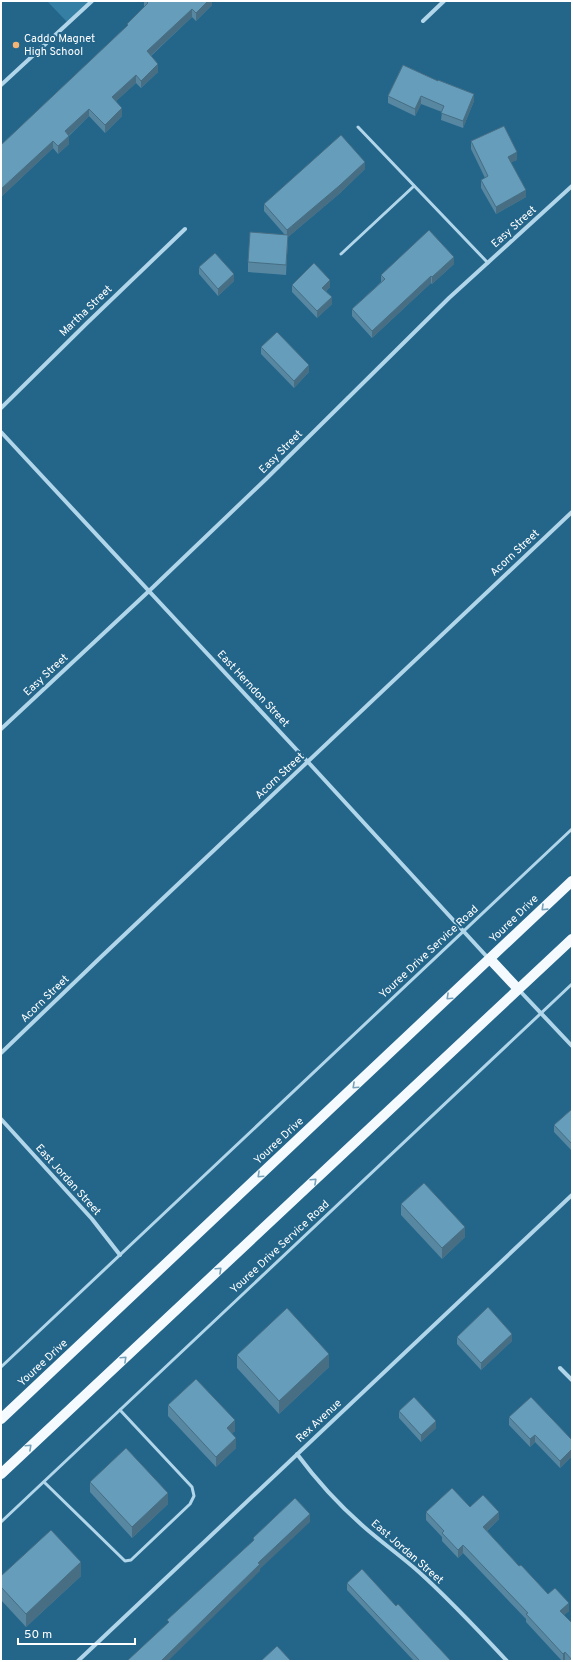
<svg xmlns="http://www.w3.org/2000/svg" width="573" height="1662" viewBox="0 0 573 1662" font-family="Overpass,sans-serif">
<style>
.green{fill:#357fa4}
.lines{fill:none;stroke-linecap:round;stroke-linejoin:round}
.lane{stroke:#b1d6ea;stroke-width:3}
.street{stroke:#b1d6ea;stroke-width:4}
.primary{stroke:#f4fafe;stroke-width:10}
.wall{fill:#5787a1}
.shaded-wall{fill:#476e83}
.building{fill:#659dbb;stroke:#476e83}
.oneway{stroke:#77a1b8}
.poi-dot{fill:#f4b574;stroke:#24658a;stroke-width:1.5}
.labels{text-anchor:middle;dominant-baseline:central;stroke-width:4;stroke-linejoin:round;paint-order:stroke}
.poi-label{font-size:11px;fill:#fff;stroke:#24658a;text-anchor:start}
.street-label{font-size:11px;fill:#fff;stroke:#24658a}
</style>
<rect width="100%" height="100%" fill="#24658a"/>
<!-- green -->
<polygon class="green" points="47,1 92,1 68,23"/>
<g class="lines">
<!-- lane -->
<g class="lane">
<polyline points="358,127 488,263"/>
<polyline points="341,254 414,186"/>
<polyline points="1,1367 572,829"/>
<polyline points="44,1482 125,1561 131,1560 190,1504 194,1496 192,1487 120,1410"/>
<polyline points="1,1522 572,984"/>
</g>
<!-- street -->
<g class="street">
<polyline points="423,21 444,1"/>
<polyline points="1,85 92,1"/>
<polyline points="1,408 86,324 185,229"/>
<polyline points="1,432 308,762 489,959"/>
<polyline points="1,729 149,591 266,479 449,298 572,186"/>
<polyline points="519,990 572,1046"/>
<polyline points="1,1053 102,956 572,512"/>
<polyline points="1,1119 92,1219 120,1255"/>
<polyline points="560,1368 572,1380"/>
<path d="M297,1454C317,1481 338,1504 363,1526C381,1542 401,1556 419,1572C450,1600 479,1631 507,1661"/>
<polyline points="78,1661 572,1195"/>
</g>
<!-- primary -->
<g class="primary">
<polyline points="490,959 518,989"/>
<polyline points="1,1419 572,881"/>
<polyline points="1,1474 572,939"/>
</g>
</g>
<!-- wall -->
<g class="wall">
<polygon points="144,1 212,1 212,5 196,21 192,17 151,56 158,72 141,88 136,83 116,101 122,116 105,133 89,116 69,136 69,144 58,154 53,148 1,197 1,145 127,26 127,24 144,7"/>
<polygon points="403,65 474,101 463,128 441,120 442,112 421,104 415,116 388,103 388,96"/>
<polygon points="471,141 517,160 511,162 526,197 496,214 481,188 481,180 485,178 471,149"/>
<polygon points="365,169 339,194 288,237 286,275 248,272 248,262 285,235 264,211 264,204"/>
<polygon points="454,264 432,284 431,283 372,338 352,316 352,309 381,282 381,275"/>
<polygon points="199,267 234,281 218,296 199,274"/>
<polygon points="292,285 330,287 326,291 332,304 317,318 292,292"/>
<polygon points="261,347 309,372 294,388 261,354"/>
<polygon points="572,1109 572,1151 554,1132 554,1125"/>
<polygon points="401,1204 465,1237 442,1259 401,1215"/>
<polygon points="457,1337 512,1341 481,1370 457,1344"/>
<polygon points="237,1355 329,1367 279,1414 237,1368"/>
<polygon points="168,1405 235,1431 232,1433 236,1448 216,1467 168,1416"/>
<polygon points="399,1411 436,1428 421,1442 399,1418"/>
<polygon points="509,1417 572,1440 572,1456 560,1468 535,1442 530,1447 509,1425"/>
<polygon points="90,1482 168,1504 132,1538 90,1492"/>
<polygon points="470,1507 499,1519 487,1531 519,1566 548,1594 569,1611 564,1615 572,1623 572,1661 565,1661 565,1660 562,1661 526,1622 526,1619 463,1553 458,1558 442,1541 442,1537 426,1520 426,1512"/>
<polygon points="1,1576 81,1576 26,1627 1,1600"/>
<polygon points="347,1583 396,1606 451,1661 414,1661 347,1590"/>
</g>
<!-- shaded-wall -->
<g class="shaded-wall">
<polygon points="208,1 212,1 212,5 196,21 196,13"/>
<polygon points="192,9 192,17 147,59 147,51"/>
<polygon points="158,64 158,72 141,88 141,81"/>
<polygon points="136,75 136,83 112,105 112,97"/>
<polygon points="474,94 474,101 463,128 463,121"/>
<polygon points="421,96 421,104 415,116 415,109"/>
<polygon points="122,108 122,116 105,133 105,125"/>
<polygon points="89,109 89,116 65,139 65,131"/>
<polygon points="69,136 69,144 58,154 58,146"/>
<polygon points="53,141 53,148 1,197 1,189"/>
<polygon points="517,152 517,160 508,164 508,157"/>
<polygon points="365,162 365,169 339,194 288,237 286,275 287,230"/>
<polygon points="526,190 526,197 496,214 496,207"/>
<polygon points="454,257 454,264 432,284 432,277"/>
<polygon points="234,274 234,281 218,296 218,289"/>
<polygon points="431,276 431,283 372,338 372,331"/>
<polygon points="330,280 330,287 322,295 322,288"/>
<polygon points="332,297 332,304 317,318 317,311"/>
<polygon points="309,365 309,372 294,388 294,381"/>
<polygon points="465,1227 465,1237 442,1259 442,1248"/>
<polygon points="512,1334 512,1341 481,1370 481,1363"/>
<polygon points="329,1354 329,1367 279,1414 279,1401"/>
<polygon points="235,1420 235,1431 227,1438 227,1428"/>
<polygon points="436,1421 436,1428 421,1442 421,1435"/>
<polygon points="535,1435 535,1442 530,1447 530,1439"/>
<polygon points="236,1438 236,1448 216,1467 216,1457"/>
<polygon points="572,1449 572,1456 560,1468 560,1461"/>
<polygon points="168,1493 168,1504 132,1538 132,1527"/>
<polygon points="499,1512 499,1519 483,1535 483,1527"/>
<polygon points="310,1514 310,1522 260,1569 260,1571 168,1661 161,1661 258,1563"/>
<polygon points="463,1545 463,1553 458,1558 458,1550"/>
<polygon points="81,1562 81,1576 26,1627 26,1614"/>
<polygon points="569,1603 569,1611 560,1619 560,1611"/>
<polygon points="565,1652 565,1660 563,1661 563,1654"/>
</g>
<!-- building -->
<g class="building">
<polygon points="146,1 208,1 196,13 192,9 147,51 158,64 141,81 136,75 112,97 122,108 105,125 89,109 65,131 69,136 58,146 53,141 1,189 1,145 128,25 127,24 148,3"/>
<polygon points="403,65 438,81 438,80 474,94 463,121 441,113 444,106 421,96 415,109 388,96"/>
<polygon points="504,126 517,152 508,157 526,190 496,207 481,180 488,176 471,141"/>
<polygon points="341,135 365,162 339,186 287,230 264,204"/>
<polygon points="429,230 454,257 432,277 431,276 372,331 352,309 385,279 381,275"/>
<polygon points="250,232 288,235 286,265 248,262"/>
<polygon points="215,253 234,274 218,289 199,267"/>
<polygon points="314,263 330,280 322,288 332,297 317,311 292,285"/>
<polygon points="277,332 309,365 294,381 261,347"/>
<polygon points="572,1109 572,1144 554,1125"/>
<polygon points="424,1183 465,1227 442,1248 401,1204"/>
<polygon points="488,1307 512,1334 481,1363 457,1337"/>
<polygon points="287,1308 329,1354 279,1401 237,1355"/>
<polygon points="196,1379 235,1420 227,1428 236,1438 216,1457 168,1405"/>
<polygon points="414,1397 436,1421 421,1435 399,1411"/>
<polygon points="531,1397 572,1440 572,1449 560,1461 535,1435 530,1439 509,1417"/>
<polygon points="126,1448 168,1493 132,1527 90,1482"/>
<polygon points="452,1488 470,1507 483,1495 499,1512 483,1527 519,1566 521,1565 548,1594 555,1588 569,1603 560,1611 572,1623 572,1660 565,1652 563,1654 526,1614 528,1613 463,1545 458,1550 442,1533 444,1531 426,1512"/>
<polygon points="295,1498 310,1514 258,1563 260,1564 161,1661 127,1661 169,1622 167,1620 254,1540 253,1538"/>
<polygon points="51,1530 81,1562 26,1614 1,1587 1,1576"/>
<polygon points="362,1569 396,1606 398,1604 451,1661 420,1661 347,1583"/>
<polygon points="277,1646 291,1661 261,1661"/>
</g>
<!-- one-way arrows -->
<defs><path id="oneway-chevron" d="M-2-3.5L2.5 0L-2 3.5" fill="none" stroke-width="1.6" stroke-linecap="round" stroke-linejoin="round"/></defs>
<g class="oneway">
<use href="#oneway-chevron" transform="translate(544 908) rotate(136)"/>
<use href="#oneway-chevron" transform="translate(449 997) rotate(137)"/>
<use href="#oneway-chevron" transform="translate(355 1086) rotate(137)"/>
<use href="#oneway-chevron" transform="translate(260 1175) rotate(137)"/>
<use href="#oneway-chevron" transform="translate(314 1181) rotate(-43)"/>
<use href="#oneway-chevron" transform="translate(219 1270) rotate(-43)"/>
<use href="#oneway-chevron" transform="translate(124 1359) rotate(-43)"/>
<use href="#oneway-chevron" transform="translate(29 1447) rotate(-43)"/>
</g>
<!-- markers -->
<circle class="poi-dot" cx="16" cy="45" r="4"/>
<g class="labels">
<!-- poi labels -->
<g class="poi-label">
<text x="24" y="39">Caddo Magnet<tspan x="24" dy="13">High School</tspan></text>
</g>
<!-- street labels -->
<g class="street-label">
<text transform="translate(514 227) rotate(-42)">Easy Street</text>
<text transform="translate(86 311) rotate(-44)">Martha Street</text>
<text transform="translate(281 452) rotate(-45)">Easy Street</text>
<text transform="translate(515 553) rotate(-43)">Acorn Street</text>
<text transform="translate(46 675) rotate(-43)">Easy Street</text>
<text transform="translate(253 689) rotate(47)">East Herndon Street</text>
<text transform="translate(280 776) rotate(-43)">Acorn Street</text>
<text transform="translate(514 919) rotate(-44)">Youree Drive</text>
<text transform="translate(429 952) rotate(-43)">Youree Drive Service Road</text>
<text transform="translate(45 999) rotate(-44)">Acorn Street</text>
<text transform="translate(279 1141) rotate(-43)">Youree Drive</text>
<text transform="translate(68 1180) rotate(48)">East Jordan Street</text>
<text transform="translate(280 1247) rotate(-43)">Youree Drive Service Road</text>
<text transform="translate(43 1363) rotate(-43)">Youree Drive</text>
<text transform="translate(319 1421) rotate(-43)">Rex Avenue</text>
<text transform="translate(407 1552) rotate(41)">East Jordan Street</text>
</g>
</g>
<!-- border -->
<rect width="573" height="1662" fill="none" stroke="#ffffff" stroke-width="4"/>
<!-- scale -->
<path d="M18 1638v6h117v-6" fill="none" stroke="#ffffff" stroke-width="2"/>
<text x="24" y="1638" font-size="12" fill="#ffffff" stroke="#24658a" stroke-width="3" paint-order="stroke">50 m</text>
</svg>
